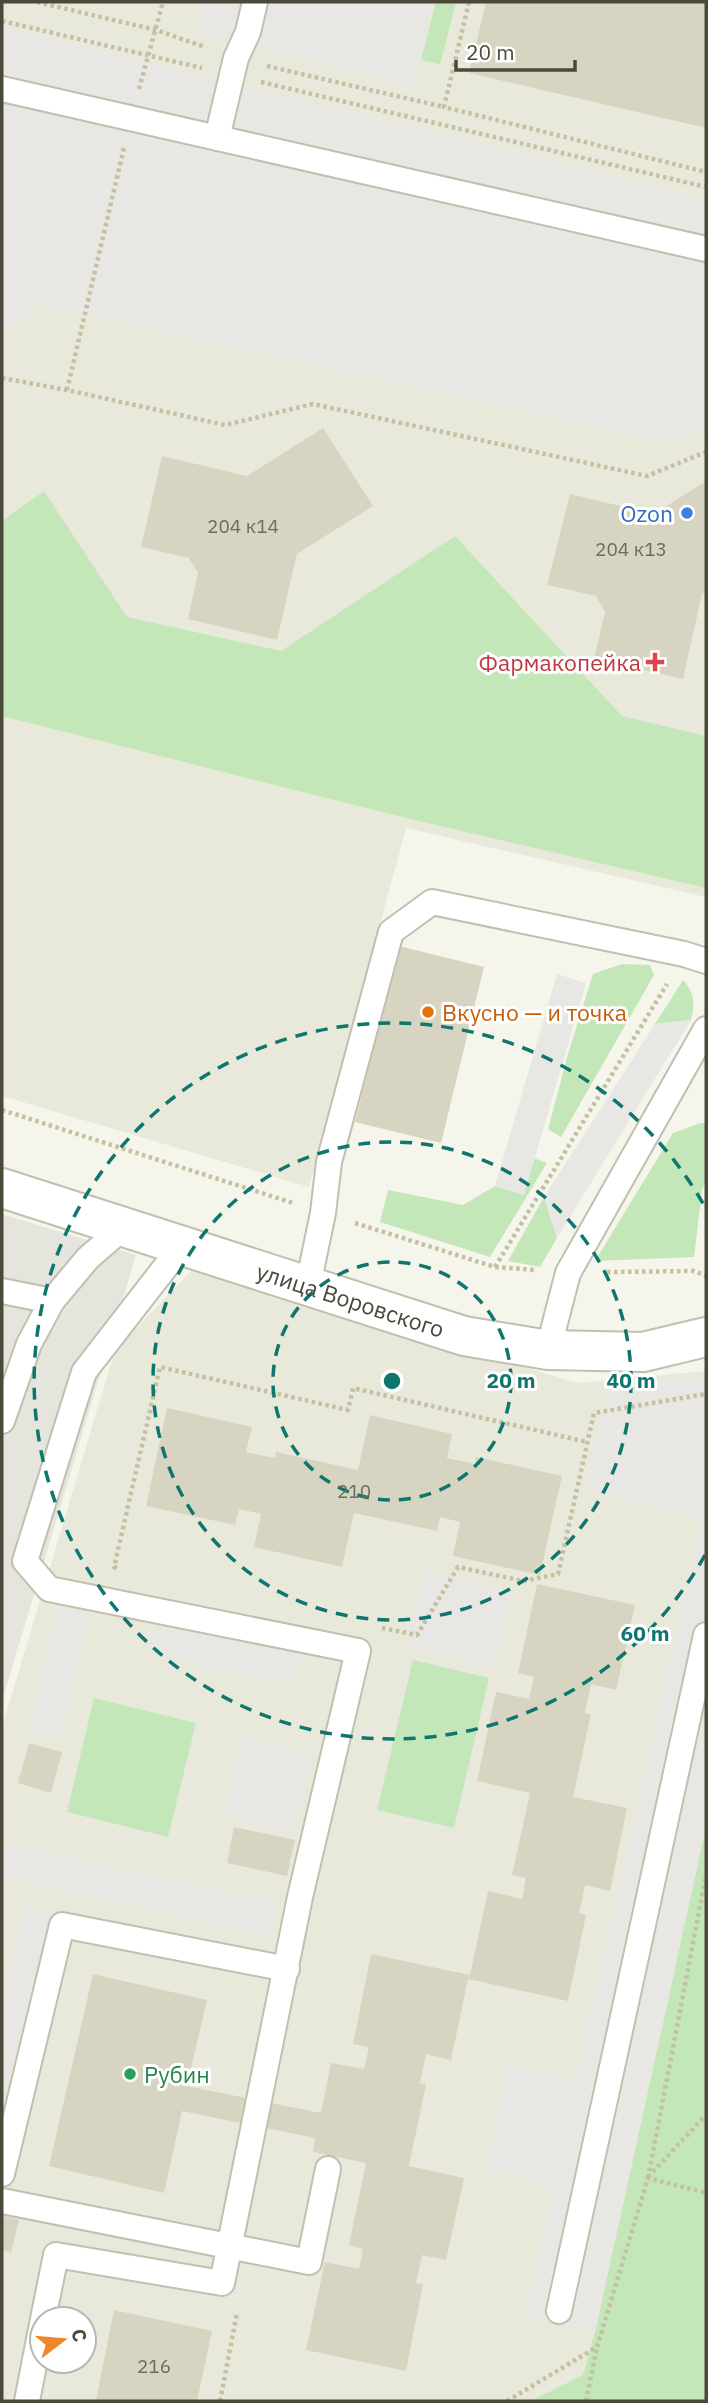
<svg xmlns="http://www.w3.org/2000/svg" width="708" height="2403" viewBox="0 0 708 2403" font-family="'IBM Plex Sans',sans-serif">
<style>
.residential{fill:#e9e9db;fill-rule:evenodd}
.industrial{fill:#e5e4dd}
.green{fill:#c3e7b8}
.parking{fill:#e8e7e3}
.building{fill:#d7d5c2}
.lines{fill:none;stroke-linecap:round;stroke-linejoin:round}
.lane-casing{stroke:#c1c0af;stroke-width:28}
.street-casing{stroke:#c1c0af;stroke-width:42}
.path{stroke:#c2c1a1;stroke-width:4.5;stroke-dasharray:3.5 3.5;stroke-linecap:butt}
.lane{stroke:#fff;stroke-width:24}
.street{stroke:#fff;stroke-width:38}
.ring{fill:none;stroke:#0f766e;stroke-width:3.5;stroke-dasharray:12 9}
.shop-dot{fill:#3f7fe0;stroke:#fff;stroke-width:2.5}
.health-dot{fill:#e0444e;stroke:#fff;stroke-width:2.5}
.food-dot{fill:#e8710a;stroke:#fff;stroke-width:2.5}
.leisure-dot{fill:#2e9e5b;stroke:#fff;stroke-width:2.5}
.labels{text-anchor:middle;dominant-baseline:central;stroke-width:6;stroke-linejoin:round;paint-order:stroke}
.number-label{font-size:19px;fill:#6d6c5c}
.shop-label{font-size:23px;fill:#366cbe;stroke:#fff;text-anchor:end}
.health-label{font-size:23px;fill:#be3a42;stroke:#fff;text-anchor:end}
.food-label{font-size:23px;fill:#c56008;stroke:#fff;text-anchor:start}
.street-label{font-size:23px;fill:#4a493a;stroke:#fff}
.leisure-label{font-size:23px;fill:#27864d;stroke:#fff;text-anchor:start}
.centre{fill:#0f766e;stroke:#fff;stroke-width:3.5}
.ring-label{font-size:21px;text-anchor:middle;font-weight:bold;fill:#0f766e;stroke:#fff;stroke-width:6;stroke-linejoin:round;paint-order:stroke}
</style>
<rect width="100%" height="100%" fill="#f5f5ec"/>
<!-- residential -->
<g class="residential">
<polygon points="2,2 706,2 706,897 406,828 309,1187 2,1096"/>
<path d="M195,1267L577,1383L706,1371V2401H2V1727L115,1350ZM42,2319H84V2361H42Z"/>
</g>
<!-- industrial -->
<polygon class="industrial" points="2,1214 136,1255 2,1701"/>
<!-- green -->
<g class="green">
<polygon points="436,2 456,2 440,64 421,60"/>
<polygon points="44,491 127,617 281,651 455,536 622,716 706,736 706,888 398,816 2,716 2,521"/>
<polygon points="622,964 650,965 654,975 561,1137 548,1129 568,1054 593,974"/>
<path d="M683,980C695,993 695,1004 691,1020L655,1024Z"/>
<polygon points="701,1123 706,1123 706,1181 702,1190 694,1257 595,1261 673,1133"/>
<polygon points="534,1158 547,1163 490,1257 380,1222 388,1190 463,1205 495,1186 524,1195"/>
<polygon points="544,1197 557,1238 540,1267 508,1261"/>
<polygon points="413,1660 489,1678 454,1828 377,1810"/>
<polygon points="94,1698 196,1723 168,1837 67,1812"/>
<polygon points="706,1827 706,2401 531,2401 583,2375 595,2332"/>
</g>
<!-- parking -->
<g class="parking">
<polygon points="203,2 434,2 414,85 196,32"/>
<polygon points="2,26 706,199 706,424 669,443 37,304 2,336"/>
<polygon points="557,974 586,983 524,1195 495,1186"/>
<polygon points="691,1020 557,1238 544,1197 655,1024"/>
<polygon points="706,1378 706,1827 595,2332 526,2317 553,2185 486,2168 507,2064 575,2080 702,1520 584,1488 610,1383"/>
<polygon points="425,1571 511,1592 494,1666 407,1645"/>
<polygon points="58,1607 89,1614 59,1741 28,1734"/>
<polygon points="156,1620 302,1654 295,1686 149,1652"/>
<polygon points="240,1737 312,1753 294,1833 223,1817"/>
<polygon points="2,1843 278,1903 271,1936 2,1877"/>
<polygon points="24,1905 55,1913 2,2139 2,1999"/>
</g>
<!-- building -->
<g class="building">
<polygon points="486,2 697,2 706,4 706,128 469,73"/>
<polygon points="323,428 373,506 297,554 277,640 188,619 198,573 189,558 141,547 162,456 247,476"/>
<polygon points="706,481 706,591 702,594 683,679 594,659 605,612 596,596 547,585 570,494 654,514"/>
<polygon points="399,946 484,967 441,1143 355,1122"/>
<polygon points="167,1408 252,1427 246,1452 275,1458 276,1452 358,1470 370,1415 452,1434 447,1458 475,1464 476,1457 562,1476 540,1575 453,1556 460,1522 440,1517 437,1531 354,1513 342,1567 254,1547 261,1514 239,1509 235,1525 146,1506"/>
<polygon points="537,1584 635,1605 616,1690 591,1684 585,1713 591,1714 573,1797 627,1808 610,1891 585,1885 579,1913 586,1915 568,2001 468,1979 451,2060 426,2054 420,2083 426,2084 409,2166 464,2178 446,2260 422,2255 416,2283 423,2284 406,2371 306,2350 325,2262 359,2269 363,2249 349,2245 366,2163 313,2152 315,2138 182,2111 164,2193 49,2166 93,1974 207,2000 187,2086 321,2113 331,2063 364,2069 369,2047 353,2044 371,1954 470,1975 488,1891 522,1899 526,1878 512,1875 530,1793 477,1781 496,1692 529,1699 534,1677 518,1673"/>
<polygon points="29,1743 62,1752 51,1793 18,1783"/>
<polygon points="234,1827 295,1840 287,1876 227,1863"/>
<polygon points="2,2216 19,2220 11,2253 2,2250"/>
<polygon points="114,2310 212,2331 197,2401 96,2400"/>
</g>
<g class="lines">
<!-- lane casing -->
<g class="lane-casing">
<g id="lane">
<polyline points="2,89 706,249"/>
<polyline points="217,138 236,58 248,32 255,2"/>
<polyline points="308,1285 323,1213 329,1162 391,932 432,902 684,954 706,961"/>
<polyline points="2,1291 52,1301 88,1258 124,1227"/>
<polyline points="548,1350 568,1273 706,1029"/>
<polyline points="2,1421 29,1344 52,1301"/>
<polyline points="2,2174 62,1925 287,1969"/>
<polyline points="2,2201 309,2262 328,2169"/>
<polyline points="559,2311 706,1635"/>
<polyline points="43,2319 56,2255 222,2283 300,1897 358,1651 49,1589 25,1561 84,1372 181,1247"/>
<polyline points="27,2401 42,2324"/>
</g>
</g>
<!-- street casing -->
<g class="street-casing">
<g id="street">
<path id="s1" d="M2,1188L464,1336L548,1350L643,1352L706,1337"/>
</g>
</g>
<!-- path -->
<g class="path">
<polyline points="37,2 156,30 205,47"/>
<polyline points="469,2 444,107 706,172"/>
<polyline points="2,21 202,68"/>
<polyline points="267,66 444,107"/>
<polyline points="261,82 706,187"/>
<polyline points="139,89 163,2"/>
<polyline points="2,378 67,390 225,425 313,404 647,476 706,452"/>
<polyline points="67,390 124,148"/>
<polyline points="2,1110 293,1203"/>
<polyline points="355,1223 495,1267 535,1270"/>
<polyline points="495,1267 667,984"/>
<polyline points="607,1272 694,1271 706,1276"/>
<polyline points="117,1568 114,1567 160,1367 348,1410 353,1388 587,1442"/>
<polyline points="382,1628 417,1635 458,1567 523,1581 558,1574 594,1413 706,1394"/>
<polyline points="648,2177 706,2115"/>
<polyline points="648,2178 706,1875"/>
<polyline points="220,2401 237,2313"/>
<polyline points="507,2401 597,2347 648,2178 706,2193"/>
<polyline points="586,2401 597,2347"/>
</g>
<!-- lane -->
<use href="#lane" class="lane"/>
<!-- street -->
<use href="#street" class="street"/>
</g>
<!-- distance rings -->
<g class="ring">
<circle cx="392" cy="1381" r="119"/>
<circle cx="392" cy="1381" r="239"/>
<path d="M705 1555A358 358 0 1 1 705 1207"/>
</g>
<!-- markers -->
<circle class="shop-dot" cx="687" cy="513" r="7"/>
<path class="health-dot" d="M651.5 651.5h7v7h7v7h-7v7h-7v-7h-7v-7h7z"/>
<circle class="food-dot" cx="428" cy="1012" r="7"/>
<circle class="leisure-dot" cx="130" cy="2074" r="7"/>
<g class="labels">
<!-- number labels -->
<g class="number-label">
<text x="243" y="526">204 к14</text>
<text x="631" y="549">204 к13</text>
<text x="354" y="1491">210</text>
<text x="154" y="2366">216</text>
</g>
<!-- shop labels -->
<g class="shop-label">
<text x="673" y="513">Ozon</text>
</g>
<!-- health labels -->
<g class="health-label">
<text x="641" y="662">Фармакопейка</text>
</g>
<!-- food labels -->
<g class="food-label">
<text x="442" y="1012">Вкусно — и точка</text>
</g>
<!-- street labels -->
<g class="street-label">
<text stroke="none"><textPath href="#s1" startOffset="366">улица Воровского</textPath></text>
</g>
<!-- leisure labels -->
<g class="leisure-label">
<text x="144" y="2074">Рубин</text>
</g>
</g>
<circle cx="392" cy="1381" r="10" class="centre"/>
<g class="ring-label">
<text x="511" y="1388">20 m</text>
<text x="631" y="1388">40 m</text>
<text x="645" y="1641">60 m</text>
</g>
<!-- border -->
<rect width="708" height="2403" fill="none" stroke="#4a493a" stroke-width="7"/>
<!-- north arrow -->
<g transform="translate(63 2340) rotate(74)"><circle r="33" fill="#ffffff" stroke="#b7b6b0" stroke-width="2"/>
<path d="M0-5L12 26L0 18L-12 26Z" fill="#ef872a"/>
<text y="-10" font-size="19" font-weight="bold" text-anchor="middle" fill="#4a493a">С</text>
</g>
<!-- scale -->
<path d="M456 60v10h119v-10" fill="none" stroke="#4a493a" stroke-width="3.5"/>
<text x="466" y="60" font-size="21" fill="#4a493a" stroke="#ffffff" stroke-width="5" paint-order="stroke">20 m</text>
</svg>
